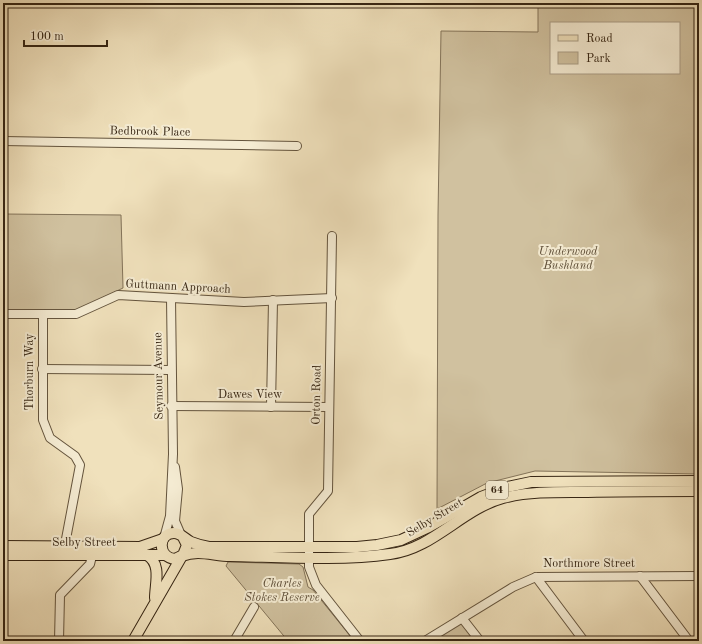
<svg xmlns="http://www.w3.org/2000/svg" width="702" height="644" viewBox="0 0 702 644" font-family="'Old Standard TT',serif">
<style>
.green{fill:#d0c19f;stroke:#837359;fill-rule:evenodd}
.lines{fill:none;stroke-linecap:round;stroke-linejoin:round}
.minor-casing{stroke:#64543d;stroke-width:10}
.major-casing{stroke:#362513;stroke-width:12}
.minor{stroke:#f5ecd3;stroke-width:8}
.major{stroke:#f0e1bc;stroke-width:10}
.labels{text-anchor:middle;dominant-baseline:central;stroke-width:4;stroke-linejoin:round;paint-order:stroke}
.shield{fill:#f5ecd3;stroke:#6f614d;stroke-width:1}
.shield-label{font-size:11px;font-weight:bold;fill:#362513}
.street-label{font-size:12px;fill:#362513;stroke:#f5ecd3}
.park-label{font-size:12px;font-style:italic;fill:#5c4c36;stroke:#f5ecd3}
</style>
<rect width="100%" height="100%" fill="#f0e1bc"/>
<filter id="stains"><feTurbulence type="fractalNoise" baseFrequency=".005" numOctaves="4"/><feColorMatrix values="0 0 0 0 .2 0 0 0 0 .09 0 0 0 0 .02 0 0 0 .5 -.17"/></filter>
<radialGradient id="worn" r=".72"><stop offset=".6" stop-color="#630" stop-opacity="0"/><stop offset="1" stop-color="#630" stop-opacity=".3"/></radialGradient>
<!-- green -->
<g class="green">
<path d="M538,3H699V474L535,471L487,483L437,509L438,215L441,31L538,32ZM551,23H679V73H551Z"/>
<polygon points="3,214 121,215 123,288 77,310 3,310"/>
<polygon points="228,562 299,564 303,567 308,587 313,590 351,637 352,641 288,641 226,566"/>
<polygon points="459,624 462,624 477,641 431,641"/>
</g>
<g class="lines">
<!-- minor casing -->
<g class="minor-casing">
<g id="minor">
<polyline points="3,141 297,146"/>
<polyline points="332,236 328,491 309,514 309,567 316,585 360,641"/>
<polyline points="3,314 76,314 118,295 244,302 332,298"/>
<polyline points="43,314 43,420 50,438 75,456 80,465 66,539 66,552"/>
<polyline points="42,369 171,370"/>
<polyline points="171,406 329,407"/>
<polyline points="271,407 273,300"/>
<polyline points="175,467 178,489 175,521 181,535"/>
<polyline points="164,538 170,516 173,454 171,298"/>
<polyline points="640,576 689,641"/>
<polyline points="536,577 584,641"/>
<polyline points="462,618 480,641"/>
<polyline points="59,641 60,595 90,564 92,556"/>
<polyline points="234,641 254,607"/>
<polyline points="425,641 513,587 536,577 699,576"/>
</g>
</g>
<!-- major casing -->
<g class="major-casing">
<g id="major">
<path d="M183,537L187,545L183,555L175,559C158,558 157,533 174,533C181,533 185,539 191,542C196,544 203,546 209,547H357L377,545L401,540L429,527L481,497L507,487L531,482L699,481"/>
<polyline points="3,546 140,547 163,539"/>
<polyline points="3,555 165,555"/>
<path d="M147,555C162,564 155,584 155,598"/>
<path d="M182,556C198,549 214,556 230,556C281,557 340,561 390,554C433,549 462,509 503,498C530,491 559,492 587,492C624,491 662,491 699,491"/>
<polyline points="133,641 182,556"/>
</g>
</g>
<!-- minor -->
<use href="#minor" class="minor"/>
<!-- major -->
<use href="#major" class="major"/>
</g>
<g class="labels">
<!-- shield labels -->
<rect class="shield" x="486" y="481" width="22" height="18" rx="3"/>
<g class="shield-label">
<text x="497" y="490">64</text>
</g>
<!-- street labels -->
<g class="street-label">
<text transform="translate(150 132) rotate(1)">Bedbrook Place</text>
<text transform="translate(178 287) rotate(3)">Guttmann Approach</text>
<text transform="translate(30 372) rotate(-90)">Thorburn Way</text>
<text transform="translate(159 376) rotate(-91)">Seymour Avenue</text>
<text x="250" y="395">Dawes View</text>
<text transform="translate(317 395) rotate(-89)">Orton Road</text>
<text transform="translate(435 518) rotate(-31)">Selby Street</text>
<text x="84" y="543">Selby Street</text>
<text x="589" y="564">Northmore Street</text>
</g>
<!-- park labels -->
<g class="park-label">
<text x="568" y="252">Underwood<tspan x="568" dy="14">Bushland</tspan></text>
<text x="282" y="584">Charles<tspan x="282" dy="14">Stokes Reserve</tspan></text>
</g>
</g>
<!-- margin -->
<rect width="702" height="644" fill="none" stroke="#f0e1bc" stroke-width="16"/>
<rect x="4" y="4" width="694" height="636" fill="none" stroke="#362513" stroke-width="2"/>
<rect x="8" y="8" width="686" height="628" fill="none" stroke="#362513"/>
<!-- legend -->
<rect x="550" y="22" width="130" height="52" fill="#f5ecd3" stroke="#a99c86"/>
<rect x="558" y="35" width="20" height="6" fill="#f0e1bc" stroke="#a99c86"/>
<text x="586" y="42" font-size="12" fill="#362513">Road</text>
<rect x="558" y="52" width="20" height="12" fill="#d0c19f" stroke="#a99c86"/>
<text x="586" y="62" font-size="12" fill="#362513">Park</text>
<!-- scale -->
<path d="M24 40v6h83v-6" fill="none" stroke="#362513" stroke-width="2"/>
<text x="30" y="40" font-size="12" fill="#362513" stroke="#f5ecd3" stroke-width="3" paint-order="stroke">100 m</text>
<rect width="100%" height="100%" filter="url(#stains)"/>
<rect width="100%" height="100%" fill="url(#worn)"/>
</svg>
